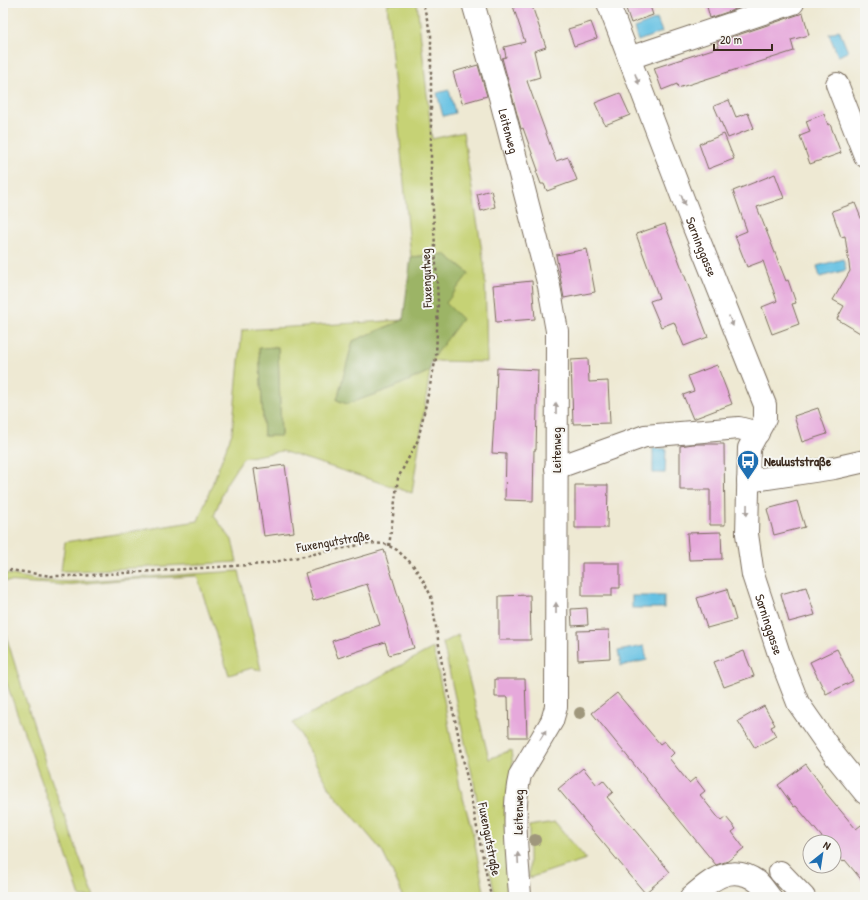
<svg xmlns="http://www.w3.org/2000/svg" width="868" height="900" viewBox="0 0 868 900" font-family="'Patrick Hand',sans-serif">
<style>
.green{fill:#c6d274;stroke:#807e49;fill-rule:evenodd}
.forest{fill:#9cb466;stroke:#6c6f42}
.water{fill:#65c1e3;stroke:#507680}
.building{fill:#e6a9db}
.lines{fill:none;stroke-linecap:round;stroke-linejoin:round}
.minor-casing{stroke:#7a6d5d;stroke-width:24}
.path{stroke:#7a6d5d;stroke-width:2.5;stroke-dasharray:3 3;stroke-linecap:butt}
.minor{stroke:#fff;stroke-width:22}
.tree{fill:#9f977c}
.oneway{fill:#a79f9a}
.labels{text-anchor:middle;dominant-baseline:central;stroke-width:4;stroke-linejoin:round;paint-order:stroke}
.street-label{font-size:13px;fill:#3b2a1e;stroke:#f6f6f2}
.poi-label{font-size:13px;font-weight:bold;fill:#3b2a1e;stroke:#f6f6f2;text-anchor:start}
</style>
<rect width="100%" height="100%" fill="#f6f6f2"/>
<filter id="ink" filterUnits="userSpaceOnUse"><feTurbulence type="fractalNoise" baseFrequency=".025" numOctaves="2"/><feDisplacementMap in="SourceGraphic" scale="8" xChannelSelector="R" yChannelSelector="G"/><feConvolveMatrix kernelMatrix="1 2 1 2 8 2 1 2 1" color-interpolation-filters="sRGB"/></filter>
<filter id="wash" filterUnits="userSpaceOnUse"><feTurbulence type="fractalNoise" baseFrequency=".012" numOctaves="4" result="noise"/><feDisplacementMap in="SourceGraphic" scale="16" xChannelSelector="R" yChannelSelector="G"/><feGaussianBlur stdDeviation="0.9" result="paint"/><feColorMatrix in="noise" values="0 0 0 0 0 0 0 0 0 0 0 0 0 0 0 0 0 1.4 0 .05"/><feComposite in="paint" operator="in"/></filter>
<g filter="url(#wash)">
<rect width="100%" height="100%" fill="#eee9d3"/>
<!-- green -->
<g class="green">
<polygon points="398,3 417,3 432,139 463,132 485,270 487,362 431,361 461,319 446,303 445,254 411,257 387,4"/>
<path d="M403,320L353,341L337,400L347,404L390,389L430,371L412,493L282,451L243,458L226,484L214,516L232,540L237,562L77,571H61L65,542L198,521L232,433L242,330ZM278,347L281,435L264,436L259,348Z"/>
<polygon points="239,571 261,670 252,668 229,675 197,576 120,580 65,585 3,581 3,573 37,580 67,582"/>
<polygon points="3,626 46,765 94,897 80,897 51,808 9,690 3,672"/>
<polygon points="458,635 489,759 511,750 514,777 514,897 495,897 474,783 443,643"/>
<polygon points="433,648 444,700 460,787 473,834 485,897 402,897 400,888 382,851 332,792 293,723"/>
<polygon points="555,822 586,859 529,878 529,826"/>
</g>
<!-- forest -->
<g class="forest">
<polygon points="445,254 469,273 446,303 462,319 431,361 430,371 390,389 347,404 337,400 353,341 403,320 411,257"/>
<polygon points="278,347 281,436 264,436 259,348"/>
</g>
<!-- water -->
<g class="water">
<polygon points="657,19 662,32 638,41 634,28"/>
<polygon points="839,30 848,52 838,56 829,34"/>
<polygon points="449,90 455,113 443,116 437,93"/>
<polygon points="843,259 846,270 820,277 817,266"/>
<polygon points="653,448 666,449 665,473 653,473"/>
<rect x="632" y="596" width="32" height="12"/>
<polygon points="644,646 647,660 621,666 618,651"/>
</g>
<g id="blocks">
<!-- building -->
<g class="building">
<polygon points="512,3 531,3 546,47 534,51 540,77 527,81 556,161 568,157 577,180 547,191 544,184 541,184 536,171 538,170 523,128 521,129 502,58 506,57 504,47 525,42"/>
<polygon points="624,3 649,3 653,15 631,23"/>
<polygon points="706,3 744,3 745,6 710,18"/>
<polygon points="803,13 809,35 791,40 794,51 678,88 677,84 662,90 654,68 719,47 717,42"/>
<polygon points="591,22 597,38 574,46 568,29"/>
<polygon points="478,65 487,96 462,103 453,72"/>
<polygon points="620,93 630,115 605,125 595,103"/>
<polygon points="729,100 736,117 748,113 754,128 728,138 714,106"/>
<polygon points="824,114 828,125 830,124 841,153 810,164 800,136 810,132 806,121"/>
<polygon points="724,134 734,159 708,169 699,144"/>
<polygon points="775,174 784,198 757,207 786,281 788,280 796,303 792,304 799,324 772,334 762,307 777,301 763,261 747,267 735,236 747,231 733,191"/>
<polygon points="491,190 495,207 481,211 477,194"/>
<polygon points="855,203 865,228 865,336 837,319 844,306 833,300 850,271 845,236 841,237 832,211"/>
<polygon points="665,224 708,337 684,346 674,322 661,327 650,301 659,298 636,234"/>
<polygon points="587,249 595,292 564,298 556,255"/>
<polygon points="532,281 535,319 496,322 493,285"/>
<polygon points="588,359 589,382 608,381 610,423 573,424 571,360"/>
<polygon points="717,365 732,404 693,419 683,395 694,391 688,376"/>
<polygon points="497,368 538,370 536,450 534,450 533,501 505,500 506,454 492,453 494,420 495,420"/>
<polygon points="818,408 827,434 802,442 794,416"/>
<polygon points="693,444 724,444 725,525 710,525 710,490 680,490 680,446"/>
<polygon points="285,465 294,532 264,536 254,469"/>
<polygon points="575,485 608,485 607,528 575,528"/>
<polygon points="797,501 805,527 774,535 767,509"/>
<polygon points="721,532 722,559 689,560 687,533"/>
<polygon points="384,550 414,648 389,655 385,642 338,658 332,641 380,625 367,584 313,601 305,573"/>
<polygon points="582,563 620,563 620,588 612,588 612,596 582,596"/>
<polygon points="806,587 815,615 789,622 781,594"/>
<polygon points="727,589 736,620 707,628 697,598"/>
<polygon points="530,595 531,640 499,640 499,596"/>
<polygon points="587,608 588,625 572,626 571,609"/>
<polygon points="609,630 610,658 578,660 577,631"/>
<polygon points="837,649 853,681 826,694 810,662"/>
<polygon points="744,651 754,676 724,687 714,662"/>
<polygon points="495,679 525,679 527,737 509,737 508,697 495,697"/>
<polygon points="617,693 660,744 664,741 674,753 669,758 689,783 695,778 705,791 700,795 721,821 726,817 736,829 732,832 744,848 728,861 716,865 592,713"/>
<polygon points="764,706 775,725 771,727 776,736 755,748 738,721"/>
<polygon points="806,764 822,786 821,787 856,829 865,822 865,884 845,860 843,862 834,851 834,842 826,842 796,806 794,807 778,785"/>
<polygon points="583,768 597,785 603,780 613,792 607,797 670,872 645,893 558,789"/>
</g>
</g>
</g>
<g filter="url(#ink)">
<use href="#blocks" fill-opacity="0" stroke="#7a6d5d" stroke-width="1"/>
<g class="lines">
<!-- minor casing -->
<g class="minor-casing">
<g id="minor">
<path id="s1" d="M473,3L500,97L549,286L557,331L556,707L552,721L520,775C511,813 518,858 520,897"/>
<path id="s2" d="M608,3L693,225L765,405V419L749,448L747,534L753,575L780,657L798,703L835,756L865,793"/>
<polyline points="629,58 793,3"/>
<polyline points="837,84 865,156"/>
<polyline points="556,468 645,436 739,428 758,433"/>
<polyline points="748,481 834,468 865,461"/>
<polyline points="780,872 804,897"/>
<path d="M691,897C711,880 732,862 758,882C762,886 766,892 770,897"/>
</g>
</g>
<!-- path -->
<g class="path">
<polyline points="389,546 398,478 418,440 436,358 438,302 431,174 431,35 423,3"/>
<polyline points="3,569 51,576 77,576 264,564 369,543 385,544 397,550 413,565 423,580 431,596 442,664 456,724 491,897"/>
</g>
<!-- minor -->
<use href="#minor" class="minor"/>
</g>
<!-- trees -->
<g class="tree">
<circle cx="580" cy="713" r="6"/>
<circle cx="535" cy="840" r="6"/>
</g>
<!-- one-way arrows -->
<defs><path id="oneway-solid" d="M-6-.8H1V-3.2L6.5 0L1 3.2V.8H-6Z"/></defs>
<g class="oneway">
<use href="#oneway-solid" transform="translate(637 79) rotate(70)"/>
<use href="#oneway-solid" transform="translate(683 200) rotate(69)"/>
<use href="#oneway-solid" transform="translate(731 321) rotate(68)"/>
<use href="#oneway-solid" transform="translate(556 408) rotate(-90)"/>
<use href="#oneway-solid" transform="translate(747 510) rotate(91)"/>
<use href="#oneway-solid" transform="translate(556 608) rotate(-90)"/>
<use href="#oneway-solid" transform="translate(543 735) rotate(-59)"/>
<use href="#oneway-solid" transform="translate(518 858) rotate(-93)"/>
</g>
</g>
<!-- icons -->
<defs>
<g id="bus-pin" transform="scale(1.15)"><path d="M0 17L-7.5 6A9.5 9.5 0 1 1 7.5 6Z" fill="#1f6fb2" stroke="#f6f6f2"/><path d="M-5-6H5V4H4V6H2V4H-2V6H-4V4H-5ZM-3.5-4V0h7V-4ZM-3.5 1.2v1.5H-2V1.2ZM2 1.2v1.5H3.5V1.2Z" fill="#fff"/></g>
</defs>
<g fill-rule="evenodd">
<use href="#bus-pin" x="748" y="461"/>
</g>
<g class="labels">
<!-- street labels -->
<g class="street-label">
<text stroke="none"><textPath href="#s1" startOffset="133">Leitenweg</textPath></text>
<text stroke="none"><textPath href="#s2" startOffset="261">Sarninggasse</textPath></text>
<text transform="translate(426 278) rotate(-92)">Fuxengutweg</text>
<text transform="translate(556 450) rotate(-90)">Leitenweg</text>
<text transform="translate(333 541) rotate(-10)">Fuxengutstraße</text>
<text stroke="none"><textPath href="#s2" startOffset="658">Sarninggasse</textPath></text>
<text transform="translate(518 812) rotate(-89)">Leitenweg</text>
<text transform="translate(490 839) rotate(79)">Fuxengutstraße</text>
</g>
<!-- poi labels -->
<g class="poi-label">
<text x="764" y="461">Neuluststraße</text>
</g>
</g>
<!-- margin -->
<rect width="868" height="900" fill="none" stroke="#f6f6f2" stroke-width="16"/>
<!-- north arrow -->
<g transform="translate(822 854) rotate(30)"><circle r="19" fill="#f6f6f2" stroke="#aba49d"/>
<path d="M0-3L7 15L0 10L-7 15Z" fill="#1f6fb2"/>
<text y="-6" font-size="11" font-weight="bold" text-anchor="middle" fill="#3b2a1e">N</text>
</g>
<!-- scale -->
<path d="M714 44v6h58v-6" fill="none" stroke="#3b2a1e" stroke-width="2"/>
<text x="720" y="44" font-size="12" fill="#3b2a1e" stroke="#f6f6f2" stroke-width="3" paint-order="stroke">20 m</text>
</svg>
